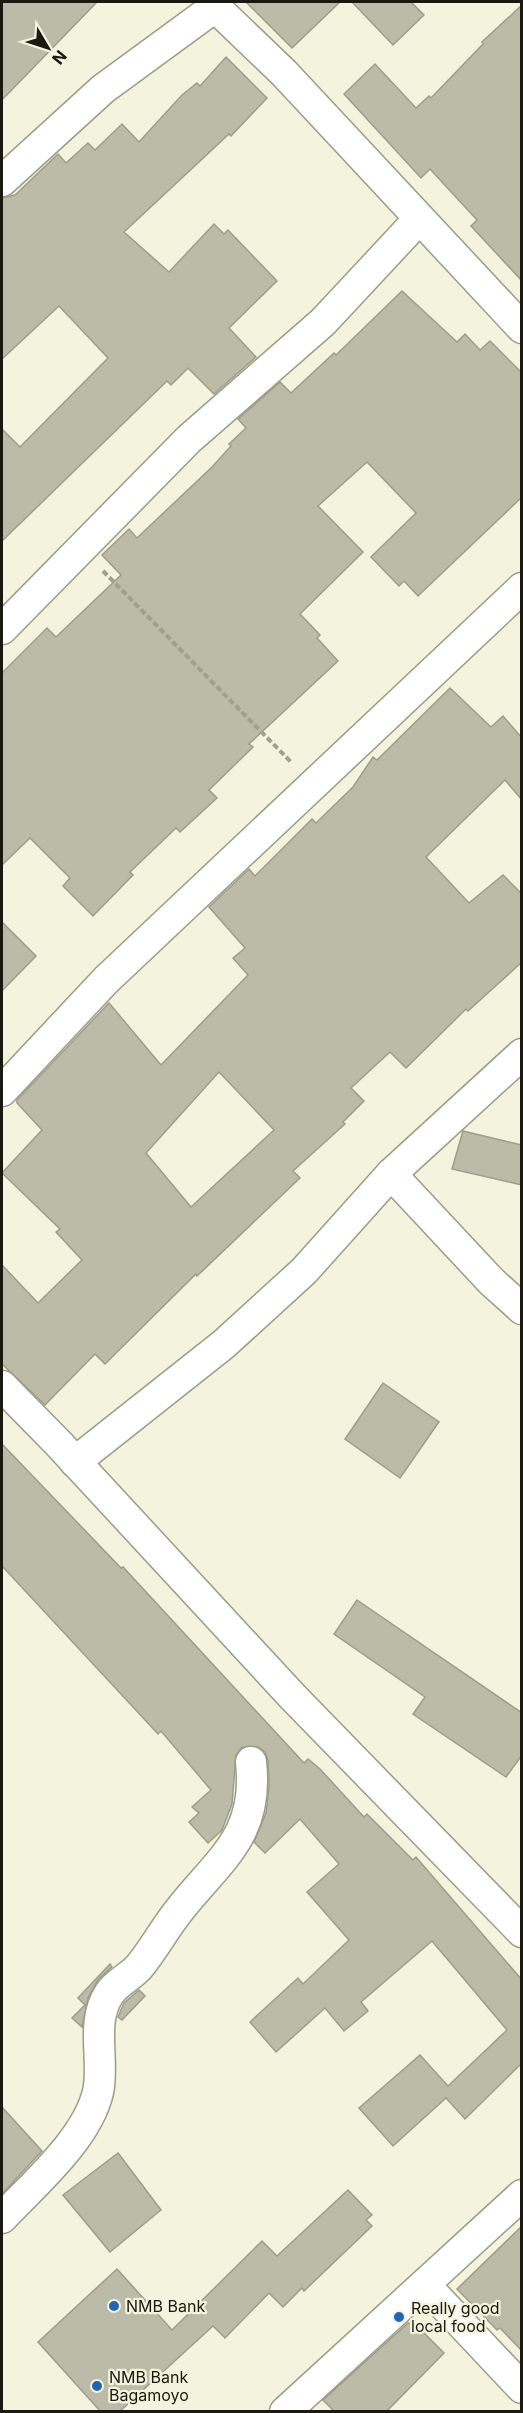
<svg xmlns="http://www.w3.org/2000/svg" width="523" height="2413" viewBox="0 0 523 2413" font-family="Inter,sans-serif">
<style>
.building{fill:#bcbba8;stroke:#9e9d8a;stroke-width:1.5;fill-rule:evenodd}
.lines{fill:none;stroke-linecap:round;stroke-linejoin:round}
.minor-casing{stroke:#9b9b88;stroke-width:33}
.path{stroke:#a0a08f;stroke-width:4;stroke-dasharray:6 3;stroke-linecap:butt}
.minor{stroke:#fff;stroke-width:30}
.poi-dot{fill:#2165b5;stroke:#f4f3de;stroke-width:2}
.labels{text-anchor:middle;dominant-baseline:central;stroke-width:4.5;stroke-linejoin:round;paint-order:stroke}
.poi-label{font-size:16px;fill:#191911;stroke:#f4f3de;text-anchor:start}
</style>
<rect width="100%" height="100%" fill="#f4f3de"/>
<!-- building -->
<g class="building">
<polygon points="2,2 97,2 2,100"/>
<polygon points="246,2 340,2 292,48"/>
<polygon points="352,2 411,2 424,15 393,45"/>
<polygon points="522,5 522,281 471,226 477,220 430,169 421,178 344,94 375,64 416,108 429,96 431,98 483,44 482,42"/>
<polygon points="226,57 267,98 231,136 229,134 124,232 169,272 214,224 224,234 228,230 277,281 229,328 256,357 214,394 188,368 171,385 167,381 2,541 2,429 20,447 108,358 59,306 2,359 2,198 15,195 58,154 66,163 88,143 95,150 122,124 139,142 182,95 197,83 200,86"/>
<polygon points="402,291 457,342 465,334 480,350 490,341 522,373 522,497 418,596 404,581 399,586 371,557 416,513 367,462 318,506 363,552 300,614 320,635 317,638 338,661 249,744 253,747 209,790 217,798 180,832 176,828 130,872 133,875 93,916 63,886 70,878 30,838 2,865 2,673 47,628 56,637 121,575 102,555 129,529 137,538 212,467 231,446 229,444 246,428 238,419 280,382 291,393 334,353 336,355"/>
<path d="M450,688L491,727L503,716L522,738V800L505,780L426,857L469,903L503,875L522,894V962L468,1011L466,1009L406,1068L390,1052L351,1088L364,1101L343,1122L345,1124L293,1171L300,1178L197,1276L196,1274L105,1364L95,1354L45,1405L2,1364V1265L38,1303L82,1260L56,1232L60,1229L2,1173L42,1130L17,1103V1100L109,1003L161,1065L248,975L233,958L245,948L209,907L249,869L255,876L312,819L316,823L353,787L373,757L377,760ZM219,1072L274,1130L191,1207L146,1153Z"/>
<polygon points="2,922 36,956 2,991"/>
<polygon points="463,1131 522,1145 522,1185 452,1169"/>
<polygon points="383,1383 439,1422 400,1478 345,1439"/>
<polygon points="2,1444 121,1568 123,1567 304,1763 308,1759 320,1769 364,1817 367,1814 413,1860 416,1857 522,1980 522,2063 465,2119 446,2098 393,2146 359,2108 420,2055 448,2086 507,2030 432,1941 361,2002 368,2011 344,2031 325,2008 276,2052 250,2022 298,1978 303,1984 349,1940 307,1892 339,1864 300,1819 265,1853 254,1842 266,1813 269,1786 268,1761 265,1752 258,1747 242,1747 236,1755 232,1804 222,1830 208,1843 189,1822 199,1813 192,1807 211,1790 161,1731 158,1734 2,1566"/>
<polygon points="357,1600 522,1713 522,1755 506,1777 413,1714 425,1697 334,1634"/>
<polygon points="110,1964 112,1967 98,1980 88,1998 82,2027 72,2018 85,2005 78,1998"/>
<polygon points="139,1990 145,1996 122,2020 118,2017 124,2003"/>
<polygon points="2,2107 42,2151 3,2193 2,2192"/>
<polygon points="118,2153 161,2210 110,2252 63,2195"/>
<polygon points="348,2190 372,2215 366,2220 372,2226 304,2291 302,2288 283,2307 269,2293 225,2338 213,2326 119,2412 101,2412 38,2342 117,2269 172,2330 262,2241 277,2256"/>
<polygon points="522,2226 522,2351 500,2328 497,2330 457,2289"/>
<polygon points="408,2323 416,2325 444,2353 386,2412 335,2412 323,2400"/>
</g>
<g class="lines">
<!-- minor casing -->
<g class="minor-casing">
<g id="minor">
<polyline points="210,2 284,73 522,328"/>
<polyline points="2,181 103,89 215,7"/>
<polyline points="2,629 189,439 323,322 419,219"/>
<polyline points="2,1091 106,980 522,588"/>
<polyline points="391,1174 491,1281 522,1309"/>
<polyline points="2,1386 59,1444 293,1697 522,1932"/>
<polyline points="75,1462 224,1344 304,1271 391,1174 522,1054"/>
<path d="M2,2218C34,2184 87,2139 98,2092C105,2061 90,2023 109,1994C116,1983 130,1977 139,1967C154,1949 166,1926 181,1908C222,1857 259,1834 251,1762"/>
<polyline points="425,2285 522,2388"/>
<polyline points="285,2412 522,2195"/>
</g>
</g>
<!-- path -->
<polyline class="path" points="103,571 291,762"/>
<!-- minor -->
<use href="#minor" class="minor"/>
</g>
<!-- markers -->
<g class="poi-dot">
<circle cx="114" cy="2306" r="6"/>
<circle cx="399" cy="2317" r="6"/>
<circle cx="97" cy="2386" r="6"/>
</g>
<g class="labels">
<!-- poi labels -->
<g class="poi-label">
<text x="126" y="2306">NMB Bank</text>
<text x="411" y="2308">Really good<tspan x="411" dy="18">local food</tspan></text>
<text x="109" y="2377">NMB Bank<tspan x="109" dy="18">Bagamoyo</tspan></text>
</g>
</g>
<!-- border -->
<rect width="523" height="2413" fill="none" stroke="#191911" stroke-width="6"/>
<!-- north arrow -->
<g transform="translate(48 48) rotate(129)" stroke="#f4f3de" stroke-width="4.5" paint-order="stroke">
<path d="M0-4.5L10 22L0 15L-10 22Z" fill="#191911"/>
<text y="-9" font-size="16" font-weight="bold" text-anchor="middle" fill="#191911">N</text>
</g>
</svg>
